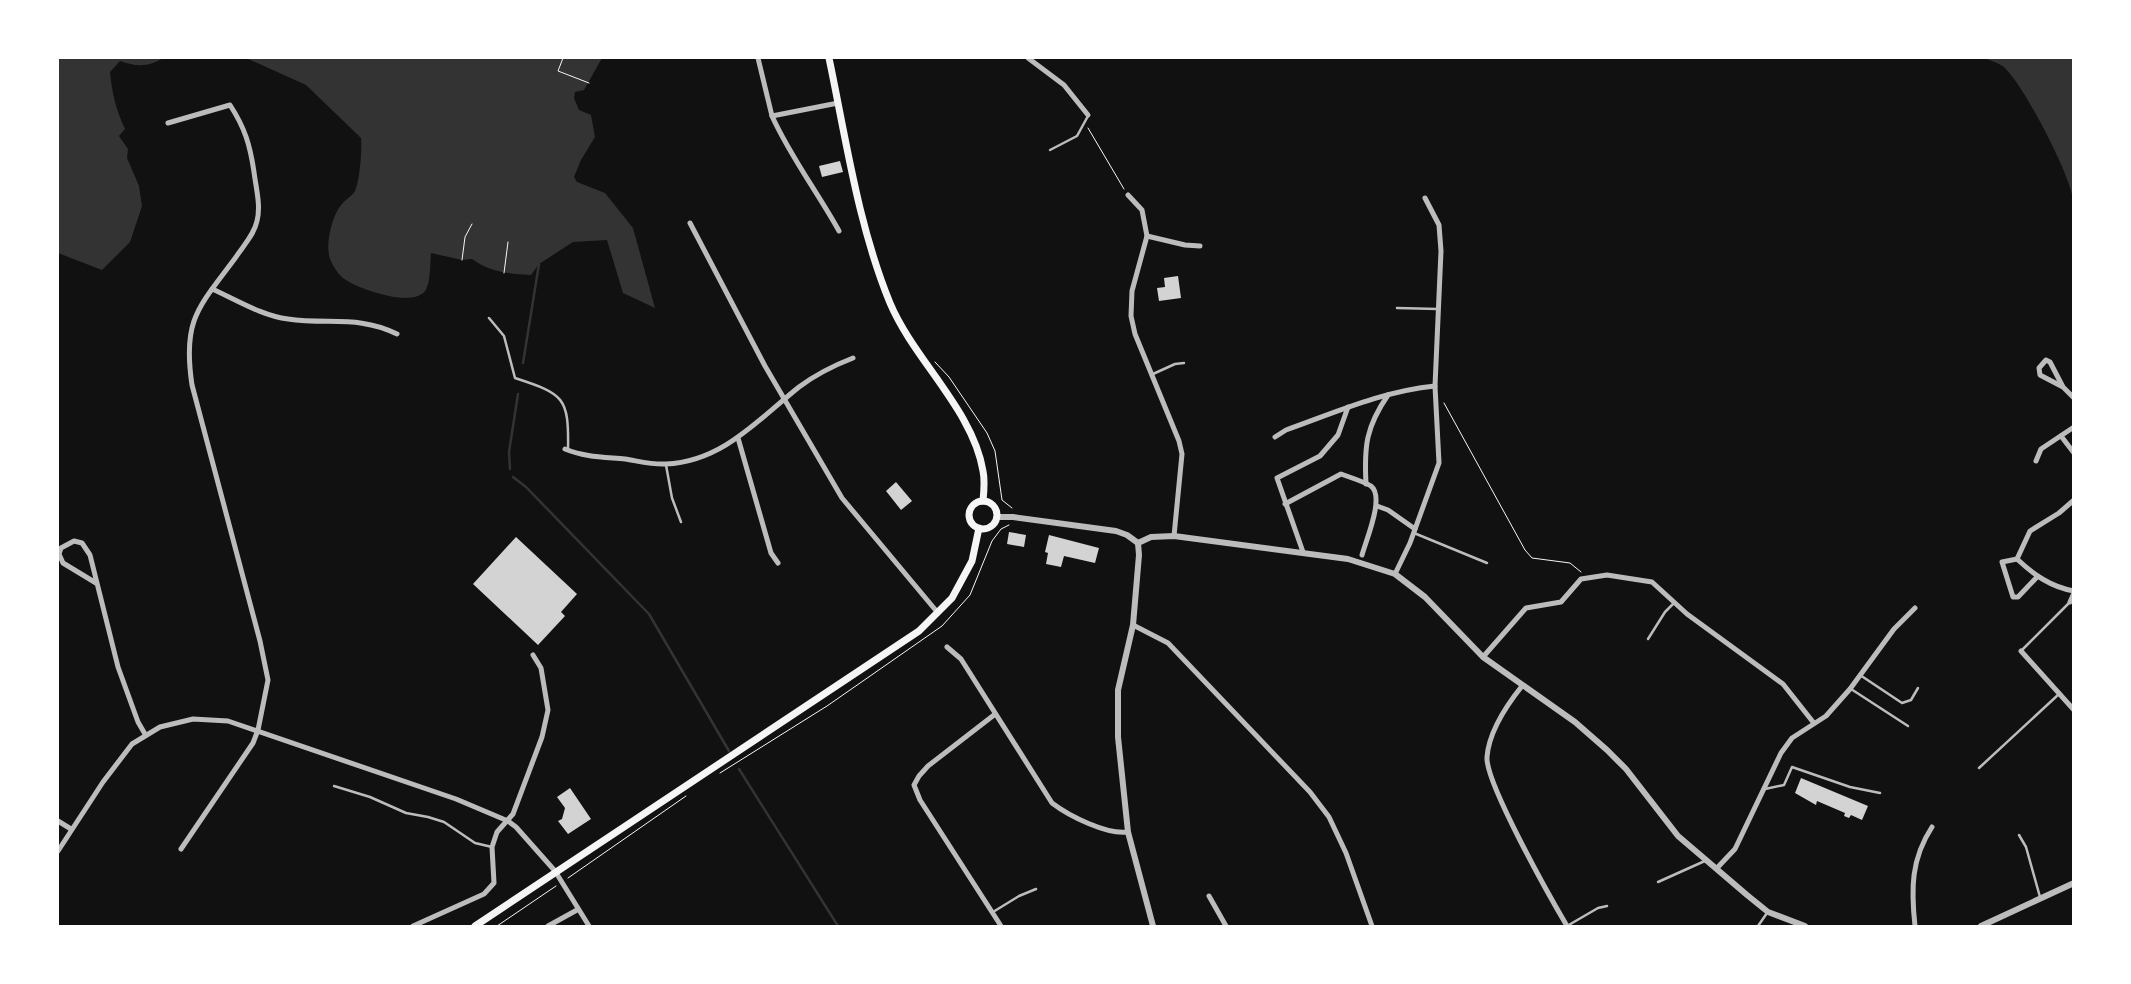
<svg xmlns="http://www.w3.org/2000/svg" width="2131" height="984" viewBox="0 0 2131 984" font-family="Manrope,sans-serif">
<style>
.water{fill:#333}
.lines{fill:none;stroke-linecap:round;stroke-linejoin:round}
.stream{stroke:#333;stroke-width:2.5}
.building{fill:#d3d3d3}
.path{stroke:#f5f5f5;stroke-width:1}
.service{stroke:#bcbcbc;stroke-width:2.5}
.minor{stroke:#bcbcbc;stroke-width:5}
.tertiary{stroke:#bcbcbc;stroke-width:6}
.secondary{stroke:#f5f5f5;stroke-width:7}
</style>
<rect width="100%" height="100%" fill="#111"/>
<!-- water -->
<g class="water">
<path d="M58,58H163C148,67 137,67 120,61L110,72C112,93 116,110 125,129L119,136L128,149L127,158L139,186L142,206L130,242L102,270L58,253Z"/>
<path d="M246,58H602L584,90L575,92L574,98L579,110L591,115L595,137L581,160L574,177L577,182L605,193L633,228L655,308L623,293L607,240L573,242L539,264L531,275C508,274 490,272 472,259L462,260L431,253C430,263 431,283 425,291C412,308 357,289 343,278C337,273 333,266 330,259C325,245 332,215 342,204C346,199 352,196 355,191C360,180 362,150 361,138L306,85Z"/>
<path d="M1985,58H2073V199C2069,172 2025,88 2005,68C2000,63 1991,61 1985,58Z"/>
</g>
<g class="lines">
<!-- stream -->
<g class="stream">
<polyline points="523,363 539,264"/>
<polyline points="510,469 509,452 518,394"/>
<polyline points="513,477 526,487 649,614 729,751"/>
<polyline points="739,769 838,926"/>
</g>
</g>
<!-- building -->
<g class="building">
<polygon points="840,161 843,172 822,177 819,166"/>
<polygon points="1178,276 1181,298 1159,301 1157,288 1165,287 1164,278"/>
<polygon points="896,482 912,501 901,510 886,491"/>
<polygon points="1009,532 1026,535 1024,547 1007,544"/>
<polygon points="1049,535 1099,548 1095,563 1064,556 1061,567 1046,564 1048,553 1045,552"/>
<polygon points="516,537 577,594 561,612 565,616 538,645 473,584"/>
<polygon points="1801,778 1868,806 1862,820 1851,815 1849,818 1844,816 1845,813 1817,801 1816,805 1795,793"/>
<polygon points="570,788 591,819 568,834 558,821 562,819 565,808 557,797"/>
</g>
<g class="lines">
<!-- path -->
<g class="path">
<polyline points="563,58 558,71 589,83"/>
<polyline points="1088,128 1124,189"/>
<polyline points="462,260 465,237 472,224"/>
<polyline points="504,273 508,242"/>
<polyline points="935,362 949,377 987,433 995,451 1002,500 1012,508"/>
<polyline points="1444,403 1525,550 1532,558 1570,563 1581,572"/>
<polyline points="720,773 827,706 942,626 970,595 992,541 1001,529 1009,525"/>
<polyline points="568,878 686,796"/>
<polyline points="497,926 556,886"/>
</g>
<!-- service -->
<g class="service">
<polyline points="1050,150 1077,136 1088,116"/>
<polyline points="1397,308 1438,309"/>
<path d="M489,318L504,336L515,378C564,394 569,397 568,450"/>
<polyline points="1153,374 1175,364 1184,363"/>
<polyline points="666,465 672,498 681,522"/>
<polyline points="1414,533 1487,563"/>
<polyline points="1648,639 1665,612 1674,603"/>
<polyline points="2022,650 2069,603"/>
<polyline points="1860,675 1902,703 1911,700 1918,688"/>
<polyline points="1851,689 1908,726"/>
<polyline points="1979,768 2059,694"/>
<polyline points="334,786 370,797 406,813 428,817 444,822 475,843 492,847"/>
<polyline points="1765,789 1784,785 1792,767 1850,787 1880,793"/>
<polyline points="2019,835 2026,847 2040,897"/>
<polyline points="1658,882 1707,860"/>
<polyline points="993,912 1019,896 1036,889"/>
<polyline points="1567,926 1598,908 1607,906"/>
<polyline points="1758,926 1767,913"/>
</g>
<!-- minor -->
<g class="minor">
<polyline points="758,58 772,116 838,103"/>
<polyline points="1028,58 1064,85 1088,115"/>
<path d="M772,116C790,156 818,193 839,231"/>
<path d="M168,123L230,105C245,128 250,145 254,172C256,188 261,206 257,221C254,235 243,246 236,257C199,307 182,319 192,385L260,641L268,680L258,730L253,743L181,849"/>
<polyline points="1128,195 1142,210 1147,236 1132,291 1131,316 1135,334 1179,441 1182,454 1174,536"/>
<polyline points="690,223 765,366 842,498 938,613"/>
<polyline points="1147,236 1185,245 1200,246"/>
<path d="M212,289C235,299 262,316 288,319C328,325 359,315 397,334"/>
<polyline points="2063,387 2040,375 2039,368 2046,360 2050,362 2063,387 2074,398"/>
<polyline points="2061,436 2074,453"/>
<path d="M1275,437L1286,430C1334,413 1383,391 1435,386"/>
<polyline points="738,438 771,553 778,563"/>
<path d="M565,449C584,457 604,457 625,459C638,461 653,465 666,464C722,462 759,419 799,387C815,375 835,365 853,358"/>
<polyline points="2036,461 2041,449 2074,427"/>
<path d="M1366,484C1364,446 1366,427 1388,395"/>
<path d="M1285,504L1341,474C1349,477 1365,482 1371,486C1385,497 1366,540 1362,555"/>
<polyline points="1377,506 1388,510 1415,529"/>
<polyline points="1303,552 1277,478 1320,456 1338,435 1348,407"/>
<polyline points="2017,559 2030,531 2059,513 2074,500"/>
<polyline points="1395,574 1410,543 1439,463 1435,386 1441,251 1439,225 1425,198"/>
<path d="M2038,576L2018,597H2013L2002,562L2017,559C2034,575 2051,587 2074,591"/>
<polyline points="96,583 63,563 59,554 61,548 74,541 82,543 90,555 118,667 138,722 145,734"/>
<polyline points="2070,602 2074,593"/>
<polyline points="1133,625 1168,643 1310,792 1329,817 1346,853 1372,926"/>
<path d="M947,647L961,659L1052,803C1069,816 1107,835 1128,832"/>
<polyline points="2021,651 2074,710"/>
<polyline points="1483,657 1526,608 1561,602 1581,579 1607,575 1652,582 1687,614 1783,684 1813,722"/>
<path d="M1522,686C1506,706 1489,731 1487,757C1485,782 1551,899 1567,926"/>
<polyline points="994,715 928,766 919,776 914,785 920,800 1001,926"/>
<polyline points="58,821 71,829"/>
<polyline points="58,851 103,782 132,744 160,727 193,719 228,721 456,799 508,821 516,827 555,871 589,926"/>
<polyline points="1717,868 1735,849 1781,753 1792,738 1826,716 1850,689 1894,629 1915,608"/>
<polyline points="1209,896 1226,926"/>
<polyline points="413,926 484,894 494,883 492,847 497,832 513,814 542,737 548,710 541,668 533,655"/>
<polyline points="548,926 577,910"/>
<path d="M1915,926C1911,889 1911,859 1932,827"/>
</g>
<!-- tertiary -->
<g class="tertiary">
<polyline points="997,517 1013,517 1116,531 1127,535 1138,543"/>
<polyline points="1138,543 1151,537 1174,536 1348,559 1395,574 1425,597 1483,657 1575,722 1607,750 1626,769 1678,836 1747,895 1768,912 1805,926"/>
<polyline points="1138,543 1139,555 1133,625 1118,690 1118,737 1128,832 1153,926"/>
<polyline points="1981,926 2074,883"/>
</g>
<!-- secondary -->
<g class="secondary">
<path d="M829,58C846,139 858,225 890,303C914,360 973,410 983,471C985,480 984,491 983,501"/>
<circle cx="983" cy="515" r="14"/>
<polyline points="475,926 919,631 952,598 972,561 979,528"/>
</g>
</g>
<!-- border -->
<rect width="2131" height="984" fill="none" stroke="#ffffff" stroke-width="118"/>
</svg>
